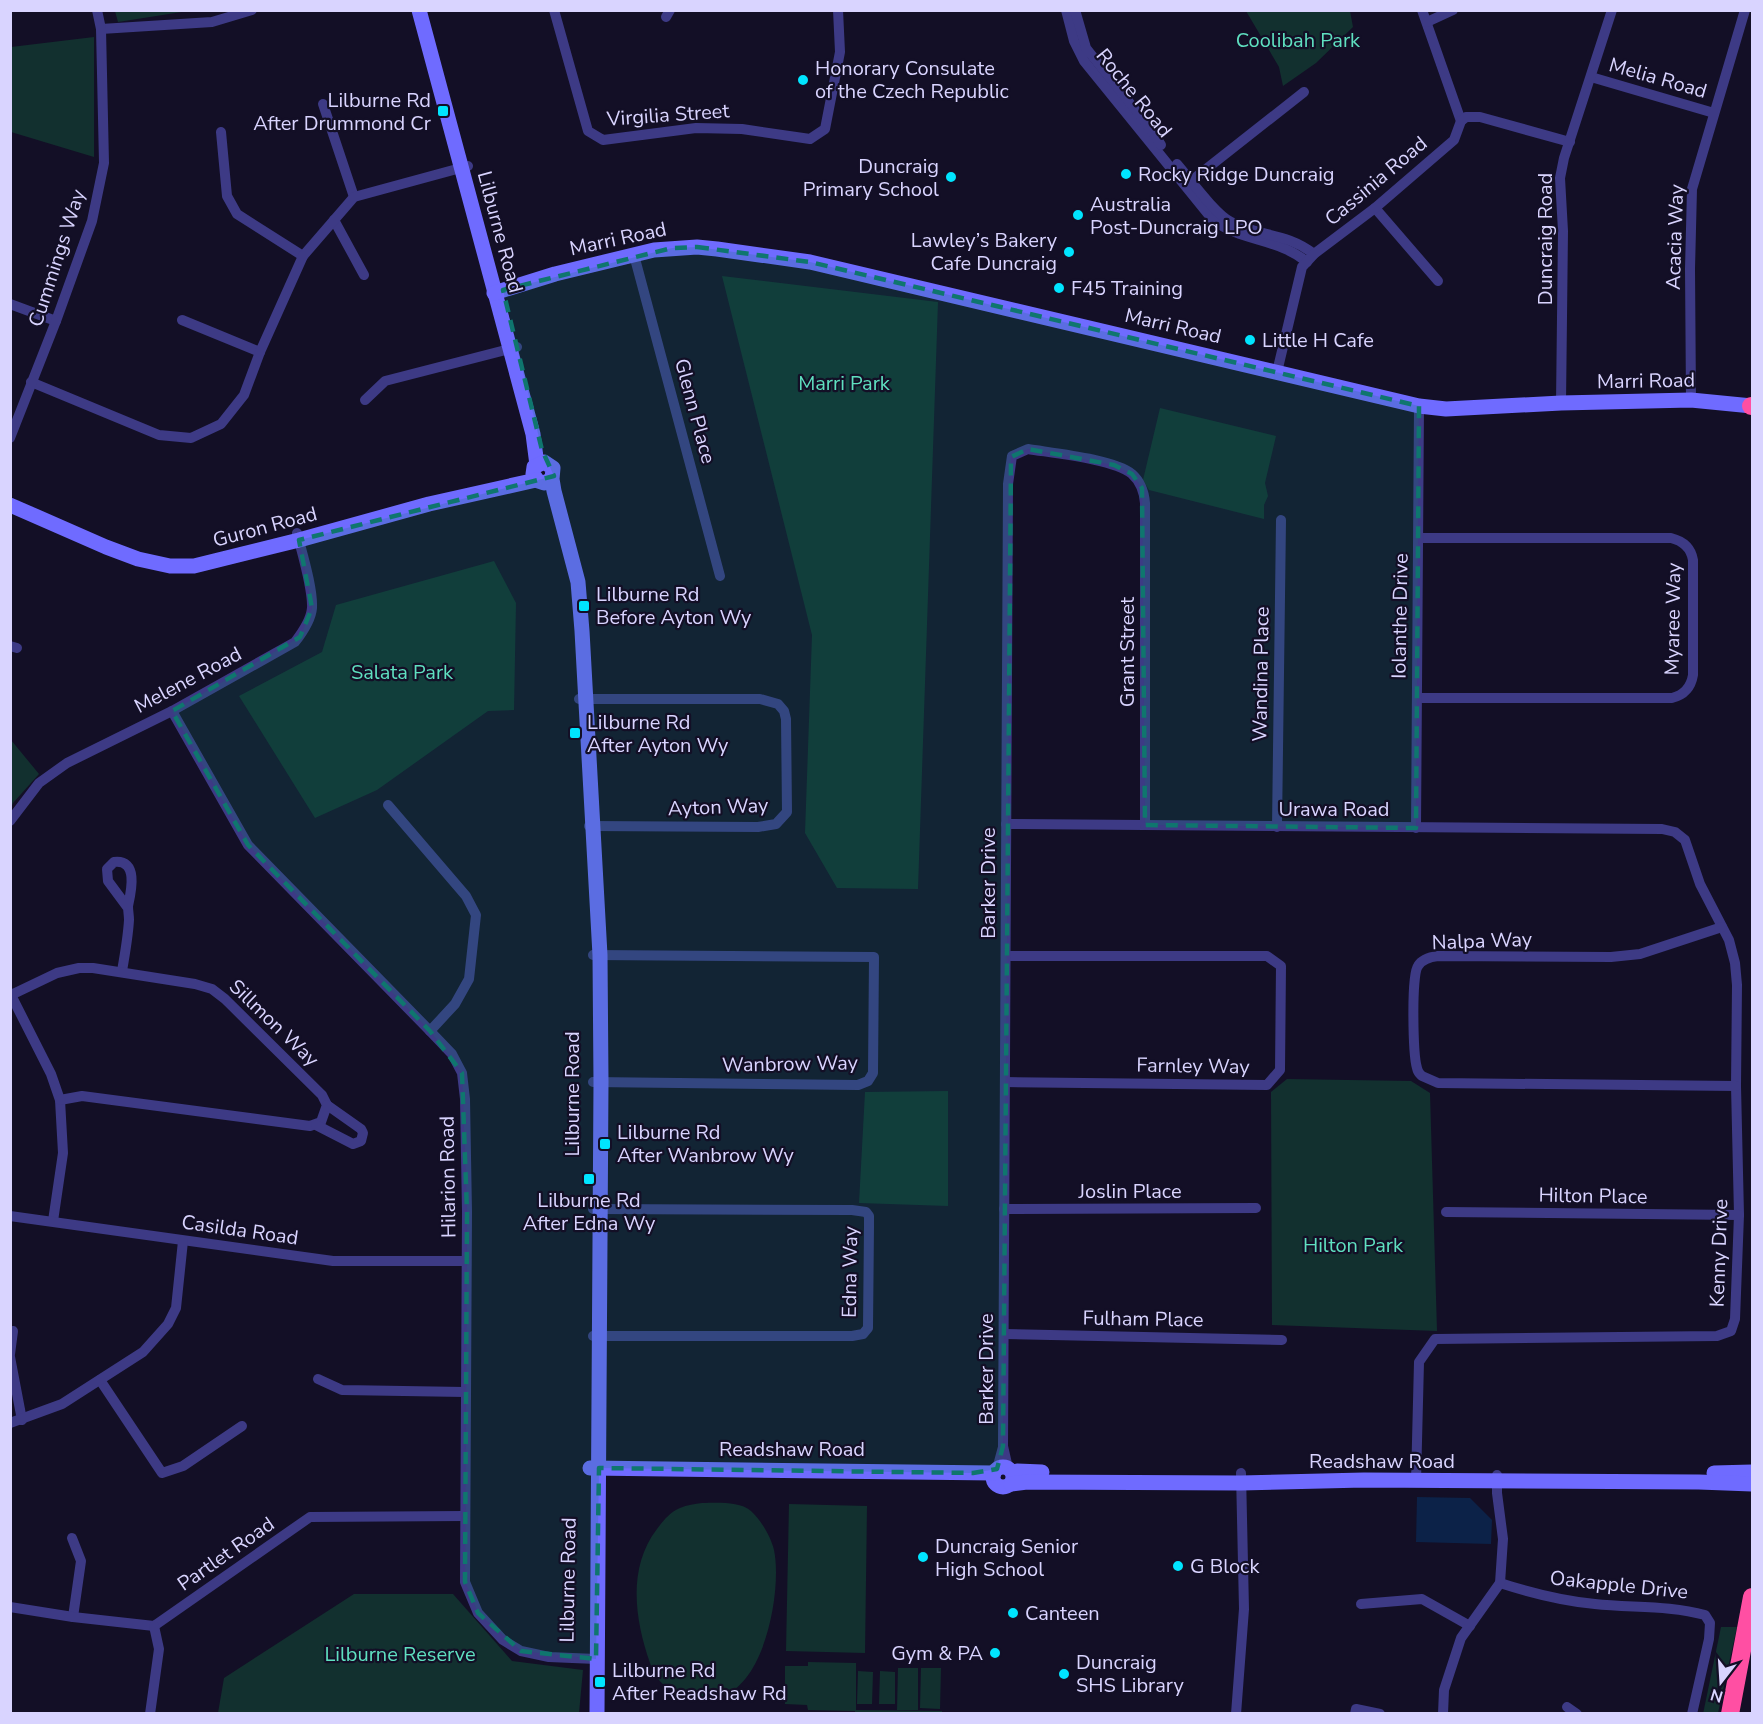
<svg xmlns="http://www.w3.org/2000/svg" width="1763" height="1724" viewBox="0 0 1763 1724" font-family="'Nunito Sans',sans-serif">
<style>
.green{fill:#12302f}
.water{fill:#0c2248}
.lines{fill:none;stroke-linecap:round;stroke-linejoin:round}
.street{stroke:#3d3a85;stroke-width:10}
.secondary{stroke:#6f6bff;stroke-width:15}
.highway{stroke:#ff4fa3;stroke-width:18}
.marked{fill:#0f766e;fill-opacity:0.2;stroke:#0f766e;stroke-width:4.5;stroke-dasharray:12 8;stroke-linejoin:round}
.poi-dot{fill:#00e5ff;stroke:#130f26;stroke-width:2}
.labels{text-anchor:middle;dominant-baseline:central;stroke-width:4.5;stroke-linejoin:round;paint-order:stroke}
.park-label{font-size:20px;fill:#5fe0c0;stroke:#130f26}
.poi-label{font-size:20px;fill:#d9d4ff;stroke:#130f26;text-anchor:start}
.street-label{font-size:20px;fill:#d9d4ff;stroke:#130f26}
</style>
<rect width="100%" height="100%" fill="#130f26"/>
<!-- green -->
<g class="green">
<polygon points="115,11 115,10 188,11 118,22"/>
<polygon points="1246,11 1350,11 1353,27 1316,63 1283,86 1279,67"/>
<polygon points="94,37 94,157 11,132 11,47"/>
<polygon points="722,276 938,302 918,889 837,888 805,833 812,635"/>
<polygon points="1160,408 1276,436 1265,483 1268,496 1264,505 1264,519 1149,490 1143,480"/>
<polygon points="494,561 516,603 514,710 488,711 377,790 315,818 239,696 322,652 336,605"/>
<polygon points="11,740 39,774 13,803 11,808"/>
<polygon points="1287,1079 1411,1081 1430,1093 1437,1331 1272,1325 1271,1092"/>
<polygon points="948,1091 948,1206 859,1203 865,1092"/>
<path d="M702,1503C717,1503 739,1501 751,1511C761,1520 771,1537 774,1550C782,1588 766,1678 726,1694C713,1699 698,1696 685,1694C666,1690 656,1681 650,1663C635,1620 627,1568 657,1529C663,1521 670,1512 680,1508C687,1505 695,1504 702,1503Z"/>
<polygon points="789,1504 867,1506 865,1653 786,1651"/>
<polygon points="354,1594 453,1594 512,1661 583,1670 579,1713 218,1713 224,1678"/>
<polygon points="1721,1627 1737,1627 1718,1713 1703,1714"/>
<polygon points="808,1662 856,1663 856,1710 942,1711 942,1713 855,1713 855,1711 808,1710 807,1705 785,1704 785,1666 808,1666"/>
<polygon points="898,1668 918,1668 918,1710 897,1710"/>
<polygon points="921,1668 941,1668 940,1709 920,1708"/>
<polygon points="858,1671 873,1672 872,1704 857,1704"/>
<polygon points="880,1671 895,1672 895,1704 879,1704"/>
</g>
<!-- water -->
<polygon class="water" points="1417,1497 1470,1498 1492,1520 1491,1544 1416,1542"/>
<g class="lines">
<!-- street -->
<g class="street">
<polyline points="554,10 588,131 603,140 696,128 742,129 810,139 825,129 840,52 838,10"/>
<path d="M1066,10L1074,41L1084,61L1213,220C1242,242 1278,238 1307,262"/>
<polyline points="1075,10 1086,48 1152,131 1161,145"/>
<polyline points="1422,10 1461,121"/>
<polyline points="666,17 670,10"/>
<polyline points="1427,22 1453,10"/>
<polyline points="101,29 212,22 252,10"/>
<polyline points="1591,77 1714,113"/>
<polyline points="323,104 354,197"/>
<polyline points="221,132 227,196 237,214 303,256"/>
<path d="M1177,164C1190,179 1215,214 1231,222C1259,237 1286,232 1314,254"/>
<polyline points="1185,183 1191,181 1304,92"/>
<polyline points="1375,208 1438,281"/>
<polyline points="334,220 364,275"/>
<polyline points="634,255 720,576"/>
<polyline points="10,304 56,321"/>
<polyline points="182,320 260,352"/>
<polyline points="1277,372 1302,267 1314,254 1375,208 1454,140 1461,121 1466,117 1480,117 1570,142"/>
<polyline points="31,382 159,435 191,438 221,424 244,395 260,352 303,256 354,197 468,166"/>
<polyline points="365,400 385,381 517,347"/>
<polyline points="1691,400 1690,269 1692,189 1745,10"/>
<polyline points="1561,403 1563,231 1560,178 1564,158 1612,10"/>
<polyline points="10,438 56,321 92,221 104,163 101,29 97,10"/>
<polyline points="10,646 17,648"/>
<path d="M1417,698H1672C1684,695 1691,687 1693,675V560C1691,548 1683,541 1671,538H1419"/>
<polyline points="579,699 760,699 778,704 784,711 786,719 787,812 776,824 758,827 589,826"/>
<polyline points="172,711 248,845 430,1031 452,1054 462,1073 465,1099 467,1212 465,1582 478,1613 503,1640 521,1651 549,1657 596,1659"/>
<polyline points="388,805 466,896 476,915 469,979 455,1004 430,1031"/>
<path d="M10,821L39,783L67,763L172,711L295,642C302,633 311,620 312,608C313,588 302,553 297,533"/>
<polyline points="1006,824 1662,829 1675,832 1685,840 1700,884 1729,940 1735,963 1737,985 1736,1086 1739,1215 1735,1319 1731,1331 1717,1336 1435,1339 1419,1362 1416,1481"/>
<polyline points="1277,827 1281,520"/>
<polyline points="1416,828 1419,406"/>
<path d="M1722,927L1640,954L1611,957L1438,956C1430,957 1422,959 1418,966C1411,975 1413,1055 1417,1068C1418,1073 1419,1073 1422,1076L1438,1083L1736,1086"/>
<polyline points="593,955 874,957 873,1073 868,1081 858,1085 593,1082"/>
<path d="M122,971C125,954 128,937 129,920C129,915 128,911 128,906C131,892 139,859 114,862L107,869L108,881L128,908"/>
<polyline points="10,993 51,1074 60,1100 63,1153 53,1221"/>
<polyline points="11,995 57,973 79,968 93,968 195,984 212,989 225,999 322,1095 327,1105 321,1122 310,1126 82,1096 60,1100"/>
<polyline points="1005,1082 1267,1085 1280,1070 1281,966 1267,956 1006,956"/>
<polyline points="316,1125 353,1144 361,1141 363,1133 361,1129 327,1105"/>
<polyline points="1004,1209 1256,1208"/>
<polyline points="1446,1212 1739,1215"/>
<polyline points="10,1216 333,1261 466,1261"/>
<polyline points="1004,1334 1282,1340"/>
<polyline points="593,1336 852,1336 863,1334 868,1328 869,1226 869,1216 866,1212 852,1210 593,1209"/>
<polyline points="10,1354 13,1331"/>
<polyline points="10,1357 22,1420"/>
<polyline points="318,1379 342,1390 465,1392"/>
<polyline points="100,1380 162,1473 183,1466 242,1426"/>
<polyline points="10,1423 62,1404 143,1352 168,1324 176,1308 183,1241"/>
<path d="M1008,1468L1003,1446L1008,484L1012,456L1028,449C1052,453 1114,459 1132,474C1141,482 1144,491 1145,503V825"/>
<polyline points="997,1469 1003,1447"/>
<polyline points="72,1538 81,1561 73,1617"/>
<path d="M1500,1583C1531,1593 1562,1601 1595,1604C1631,1608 1669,1605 1705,1615L1710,1623L1709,1639L1692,1714"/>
<polyline points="1361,1604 1422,1599 1470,1626"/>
<polyline points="10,1607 73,1617 154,1626 310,1517 464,1516"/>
<polyline points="1567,1707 1577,1714"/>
<polyline points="150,1714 159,1649 154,1626"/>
<polyline points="1236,1714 1244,1609 1241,1473"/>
<polyline points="1355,1714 1356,1709 1380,1714"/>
<polyline points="1443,1714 1444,1690 1461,1638 1500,1583 1503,1539 1497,1493 1497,1475"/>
</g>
<!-- secondary -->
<g class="secondary">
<polyline points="419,10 533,434 537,465"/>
<polyline points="494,293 555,274 654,250 697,247 717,249 810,262 1419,406 1446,409 1561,403 1691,400 1752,406"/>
<polyline points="552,479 544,483 538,481 533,474 534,467 544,462 553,468 552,479 554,491 578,582 582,631 600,955 601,1082 597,1714"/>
<polyline points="10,505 106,547 138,559 170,566 194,566 299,540 429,504 536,480"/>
<circle cx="1003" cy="1477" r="10"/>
<polyline points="590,1468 994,1473"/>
<polyline points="1714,1473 1752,1472"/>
<polyline points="1013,1474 1017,1471 1042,1472"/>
<polyline points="1011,1484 1027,1482 1241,1483 1364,1480 1699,1482 1752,1484"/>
</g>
<!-- highway -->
<g class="highway">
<polyline points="1751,406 1752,406"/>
<polyline points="1730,1714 1752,1597"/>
</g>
</g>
<!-- marked area -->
<path class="marked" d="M697,247L810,262L1419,406L1416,828L1145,825L1142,488L1132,474L1114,465L1028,449L1011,457L1003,1446L997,1469L973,1473L599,1468L596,1659L521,1651L478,1613L465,1582L467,1212L462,1073L430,1031L248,845L172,711L300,637L312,608L299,540L554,476L542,450L503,290L672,248Z"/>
<!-- markers -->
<g class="poi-dot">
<circle cx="803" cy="80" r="6"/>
<rect x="437" y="105" width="12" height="12" rx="3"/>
<circle cx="1126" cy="174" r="6"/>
<circle cx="951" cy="177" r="6"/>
<circle cx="1078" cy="215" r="6"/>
<circle cx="1069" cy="252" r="6"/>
<circle cx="1059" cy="288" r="6"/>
<circle cx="1250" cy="340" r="6"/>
<rect x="578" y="600" width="12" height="12" rx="3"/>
<rect x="569" y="727" width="12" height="12" rx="3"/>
<rect x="599" y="1138" width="12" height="12" rx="3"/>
<rect x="583" y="1173" width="12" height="12" rx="3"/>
<circle cx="923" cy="1557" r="6"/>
<circle cx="1178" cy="1566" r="6"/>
<circle cx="1013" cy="1613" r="6"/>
<circle cx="995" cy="1653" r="6"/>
<circle cx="1064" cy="1674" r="6"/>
<rect x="594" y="1676" width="12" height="12" rx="3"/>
</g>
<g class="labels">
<!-- park labels -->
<g class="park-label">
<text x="1298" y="40">Coolibah Park</text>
<text x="844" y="383">Marri Park</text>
<text x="402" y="672">Salata Park</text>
<text x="1353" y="1245">Hilton Park</text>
<text x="400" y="1654">Lilburne Reserve</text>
</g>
<!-- poi labels -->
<g class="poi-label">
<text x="815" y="68">Honorary Consulate<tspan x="815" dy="23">of the Czech Republic</tspan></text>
<text x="431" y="100" text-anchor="end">Lilburne Rd<tspan x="431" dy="23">After Drummond Cr</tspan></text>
<text x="939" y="166" text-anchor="end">Duncraig<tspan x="939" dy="23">Primary School</tspan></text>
<text x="1138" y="174">Rocky Ridge Duncraig</text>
<text x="1090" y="204">Australia<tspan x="1090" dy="23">Post-Duncraig LPO</tspan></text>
<text x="1057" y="240" text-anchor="end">Lawley’s Bakery<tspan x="1057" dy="23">Cafe Duncraig</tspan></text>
<text x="1071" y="288">F45 Training</text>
<text x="1262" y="340">Little H Cafe</text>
<text x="596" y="594">Lilburne Rd<tspan x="596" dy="23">Before Ayton Wy</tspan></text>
<text x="587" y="722">Lilburne Rd<tspan x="587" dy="23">After Ayton Wy</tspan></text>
<text x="617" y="1132">Lilburne Rd<tspan x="617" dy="23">After Wanbrow Wy</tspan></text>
<text x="589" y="1200" text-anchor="middle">Lilburne Rd<tspan x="589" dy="23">After Edna Wy</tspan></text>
<text x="935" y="1546">Duncraig Senior<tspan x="935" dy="23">High School</tspan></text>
<text x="1190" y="1566">G Block</text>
<text x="1025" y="1613">Canteen</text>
<text x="983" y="1653" text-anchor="end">Gym &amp; PA</text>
<text x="1076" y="1662">Duncraig<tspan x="1076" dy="23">SHS Library</tspan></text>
<text x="612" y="1670">Lilburne Rd<tspan x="612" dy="23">After Readshaw Rd</tspan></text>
</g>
<!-- street labels -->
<g class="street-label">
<text transform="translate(1658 78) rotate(16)">Melia Road</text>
<text transform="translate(1134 93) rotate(51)">Roche Road</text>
<text transform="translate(668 115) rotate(-4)">Virgilia Street</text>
<text transform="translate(1376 181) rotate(-40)">Cassinia Road</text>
<text transform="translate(500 232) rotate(75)">Lilburne Road</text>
<text transform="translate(1675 237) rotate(-88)">Acacia Way</text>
<text transform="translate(618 239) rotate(-12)">Marri Road</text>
<text transform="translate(1545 239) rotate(-90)">Duncraig Road</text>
<text transform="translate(57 258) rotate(-72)">Cummings Way</text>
<text transform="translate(1173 326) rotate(13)">Marri Road</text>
<text transform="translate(1646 381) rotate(-1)">Marri Road</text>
<text transform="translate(695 411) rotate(75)">Glenn Place</text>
<text transform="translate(265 527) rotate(-15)">Guron Road</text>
<text transform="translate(1400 616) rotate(-89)">Iolanthe Drive</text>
<text transform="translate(1673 619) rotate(-89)">Myaree Way</text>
<text transform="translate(1127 652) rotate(-90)">Grant Street</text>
<text transform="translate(1261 674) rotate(-89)">Wandina Place</text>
<text transform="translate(188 680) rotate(-28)">Melene Road</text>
<text transform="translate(718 807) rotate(-2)">Ayton Way</text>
<text x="1334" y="809">Urawa Road</text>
<text transform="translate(988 883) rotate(-90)">Barker Drive</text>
<text transform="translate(1482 941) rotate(-2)">Nalpa Way</text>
<text transform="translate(274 1023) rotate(44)">Sillmon Way</text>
<text transform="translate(790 1064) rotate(-1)">Wanbrow Way</text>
<text transform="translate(1193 1066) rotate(1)">Farnley Way</text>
<text transform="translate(572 1094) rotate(-90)">Lilburne Road</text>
<text transform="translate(448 1177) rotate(-91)">Hilarion Road</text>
<text x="1130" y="1191">Joslin Place</text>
<text transform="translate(1593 1196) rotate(1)">Hilton Place</text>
<text transform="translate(240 1230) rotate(8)">Casilda Road</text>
<text transform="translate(1719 1253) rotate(-88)">Kenny Drive</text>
<text transform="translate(850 1272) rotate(-89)">Edna Way</text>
<text transform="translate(1143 1319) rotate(1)">Fulham Place</text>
<text transform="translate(986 1369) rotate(-90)">Barker Drive</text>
<text x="792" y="1449">Readshaw Road</text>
<text x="1382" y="1461">Readshaw Road</text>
<text transform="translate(226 1554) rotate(-35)">Partlet Road</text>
<text transform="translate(568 1580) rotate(-89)">Lilburne Road</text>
<text transform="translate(1619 1585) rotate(6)">Oakapple Drive</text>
</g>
</g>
<!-- border -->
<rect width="1763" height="1724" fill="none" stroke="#d9d4ff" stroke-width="24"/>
<!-- north arrow -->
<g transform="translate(1721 1682) rotate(197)" stroke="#130f26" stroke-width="4.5" paint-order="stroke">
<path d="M0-4.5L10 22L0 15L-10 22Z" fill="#d9d4ff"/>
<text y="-9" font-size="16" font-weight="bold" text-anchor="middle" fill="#d9d4ff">N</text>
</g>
</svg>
